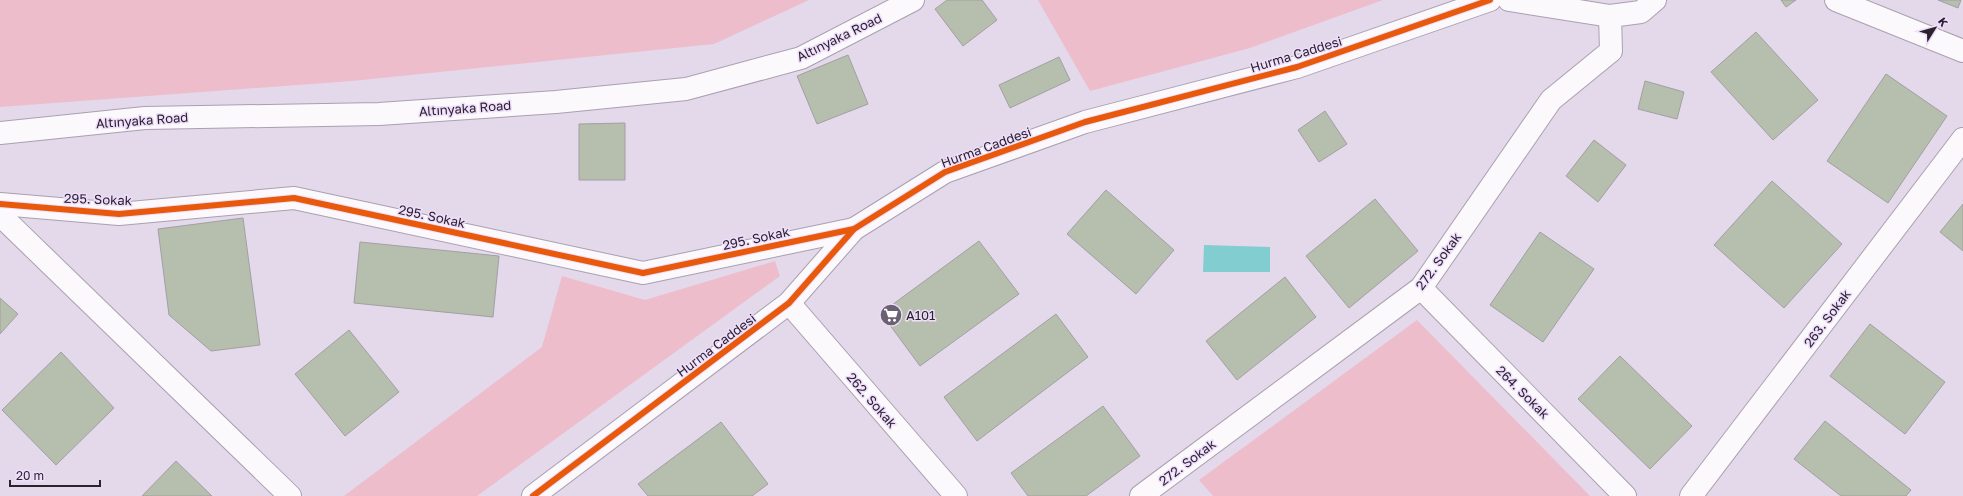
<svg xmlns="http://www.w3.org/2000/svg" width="1963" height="496" viewBox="0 0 1963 496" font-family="'Golos Text',sans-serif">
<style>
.green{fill:#eebdcb}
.water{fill:#82cdd0}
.building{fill:#b6beae;stroke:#a1a0a2}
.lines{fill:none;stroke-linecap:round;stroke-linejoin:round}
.minor-casing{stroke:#aaa0af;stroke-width:24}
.secondary-casing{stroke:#aaa0af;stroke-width:24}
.minor{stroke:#fbf9fc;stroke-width:22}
.secondary{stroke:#fbf9fc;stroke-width:22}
.cycleway-casing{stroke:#efdefb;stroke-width:8}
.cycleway{stroke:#e8590c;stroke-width:6}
.labels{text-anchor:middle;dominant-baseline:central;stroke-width:3;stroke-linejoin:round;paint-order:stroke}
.street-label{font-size:13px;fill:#2a222f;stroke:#efdefb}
.poi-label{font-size:13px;fill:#2a222f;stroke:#efdefb;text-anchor:start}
</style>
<rect width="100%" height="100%" fill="#e4d8eb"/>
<!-- green -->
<g class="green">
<polygon points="0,0 809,0 714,44 352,81 0,107"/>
<polygon points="1038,0 1383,0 1250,48 1090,91"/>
<polygon points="775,261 780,276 477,496 344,496 542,347 562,276 645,300"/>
<polygon points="1417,320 1590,496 1213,496 1199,480"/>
</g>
<!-- water -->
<polygon class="water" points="1204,245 1270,247 1270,272 1203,272"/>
<!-- building -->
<g class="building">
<polygon points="947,0 982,0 997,20 963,46 935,9"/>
<polygon points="1781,0 1796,0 1786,7"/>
<polygon points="1938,0 1961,0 1958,8"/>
<polygon points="1756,32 1818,100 1773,140 1711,72"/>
<polygon points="848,55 868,104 817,124 797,76"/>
<polygon points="1059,57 1070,80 1010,108 999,85"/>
<polygon points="1886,74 1947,116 1888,203 1827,161"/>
<polygon points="1645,81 1684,92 1677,119 1638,109"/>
<polygon points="1325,111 1347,144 1319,162 1298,130"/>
<polygon points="625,123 625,180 579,180 579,124"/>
<polygon points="1594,140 1626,165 1598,202 1566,176"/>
<polygon points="1772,181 1842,244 1784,308 1714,245"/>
<polygon points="1106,190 1174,250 1136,294 1067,234"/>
<polygon points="1375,199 1418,251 1349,308 1306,256"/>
<polygon points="1963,204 1963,251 1940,232"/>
<polygon points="243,218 260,345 211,351 169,315 158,229"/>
<polygon points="1540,232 1594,269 1543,342 1490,305"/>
<polygon points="979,241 1019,294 920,366 881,313"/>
<polygon points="360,242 499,256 493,317 354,303"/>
<polygon points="1285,277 1316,317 1237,380 1206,341"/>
<polygon points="0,298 18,314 0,334"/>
<polygon points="1056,314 1088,357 977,441 944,397"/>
<polygon points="1870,324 1945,382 1905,434 1830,376"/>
<polygon points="349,330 399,392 345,436 295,374"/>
<polygon points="61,352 114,408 56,465 2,410"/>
<polygon points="1620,356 1692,426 1650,469 1578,399"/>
<polygon points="1103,406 1140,456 1086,496 1028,496 1011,473"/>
<polygon points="1825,421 1911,490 1906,496 1841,496 1794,459"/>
<polygon points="721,422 768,484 752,496 648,496 638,484"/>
<polygon points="176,461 212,496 142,496"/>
</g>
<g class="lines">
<!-- minor casing -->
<g class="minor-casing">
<g id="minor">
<polyline points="1509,0 1610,16 1641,12 1655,0"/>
<polyline points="1836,0 1963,51"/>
<polyline points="0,204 119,214 294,198 643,273 854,229"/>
<polyline points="0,215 290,496"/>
<polyline points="1421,288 1625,496"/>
<polyline points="789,303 956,496"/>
<polyline points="533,496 789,303 854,229 945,172 1085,122 1297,67 1490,0"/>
<polyline points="1141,496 1421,288 1551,100 1611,51 1610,16"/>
<polyline points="1691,496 1963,139"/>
</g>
</g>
<!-- secondary casing -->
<g class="secondary-casing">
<polyline id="secondary" points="0,133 145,118 379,114 556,102 686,89 801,58 913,0"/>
</g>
<!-- minor -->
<use href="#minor" class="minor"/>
<!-- secondary -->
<use href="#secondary" class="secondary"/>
<!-- cycleway casing -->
<g class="cycleway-casing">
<g id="cycleway">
<polyline points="0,204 119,214 294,198 643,273 854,229"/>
<polyline points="533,496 789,303 854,229 945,172 1085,122 1297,67 1490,0"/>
</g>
</g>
<!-- cycleway -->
<use href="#cycleway" class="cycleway"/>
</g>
<!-- icons -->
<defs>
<g id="supermarket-disc" transform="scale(1.15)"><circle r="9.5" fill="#6b6271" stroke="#efdefb"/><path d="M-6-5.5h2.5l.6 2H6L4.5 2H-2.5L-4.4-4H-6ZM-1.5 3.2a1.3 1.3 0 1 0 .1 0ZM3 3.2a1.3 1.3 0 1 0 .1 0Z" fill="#fff"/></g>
</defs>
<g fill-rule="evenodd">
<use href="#supermarket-disc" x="891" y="315"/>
</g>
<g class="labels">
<!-- street labels -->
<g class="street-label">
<text transform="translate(839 37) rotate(-26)">Altınyaka Road</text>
<text transform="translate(1296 54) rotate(-17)">Hurma Caddesi</text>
<text transform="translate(465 108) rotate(-4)">Altınyaka Road</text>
<text transform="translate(142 120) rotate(-4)">Altınyaka Road</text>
<text transform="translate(986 147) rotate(-20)">Hurma Caddesi</text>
<text transform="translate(98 199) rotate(2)">295. Sokak</text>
<text transform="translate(432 216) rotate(12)">295. Sokak</text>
<text transform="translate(756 238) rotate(-12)">295. Sokak</text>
<text transform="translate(1438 261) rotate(-54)">272. Sokak</text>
<text transform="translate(1827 318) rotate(-53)">263. Sokak</text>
<text transform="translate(716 345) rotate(-37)">Hurma Caddesi</text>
<text transform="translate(1523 392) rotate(45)">264. Sokak</text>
<text transform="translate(872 400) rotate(49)">262. Sokak</text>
<text transform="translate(1187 462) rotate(-37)">272. Sokak</text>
</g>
<!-- poi labels -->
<g class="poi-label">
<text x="906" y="315">A101</text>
</g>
</g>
<!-- north arrow -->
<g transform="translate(1935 28) rotate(53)" stroke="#efdefb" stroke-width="3" paint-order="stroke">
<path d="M0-3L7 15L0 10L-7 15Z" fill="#2a222f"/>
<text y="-6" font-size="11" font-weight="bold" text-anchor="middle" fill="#2a222f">K</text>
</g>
<!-- scale -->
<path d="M10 480v6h90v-6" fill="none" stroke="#2a222f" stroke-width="2"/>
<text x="16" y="480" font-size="12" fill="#2a222f" stroke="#efdefb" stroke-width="3" paint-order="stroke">20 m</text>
</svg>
